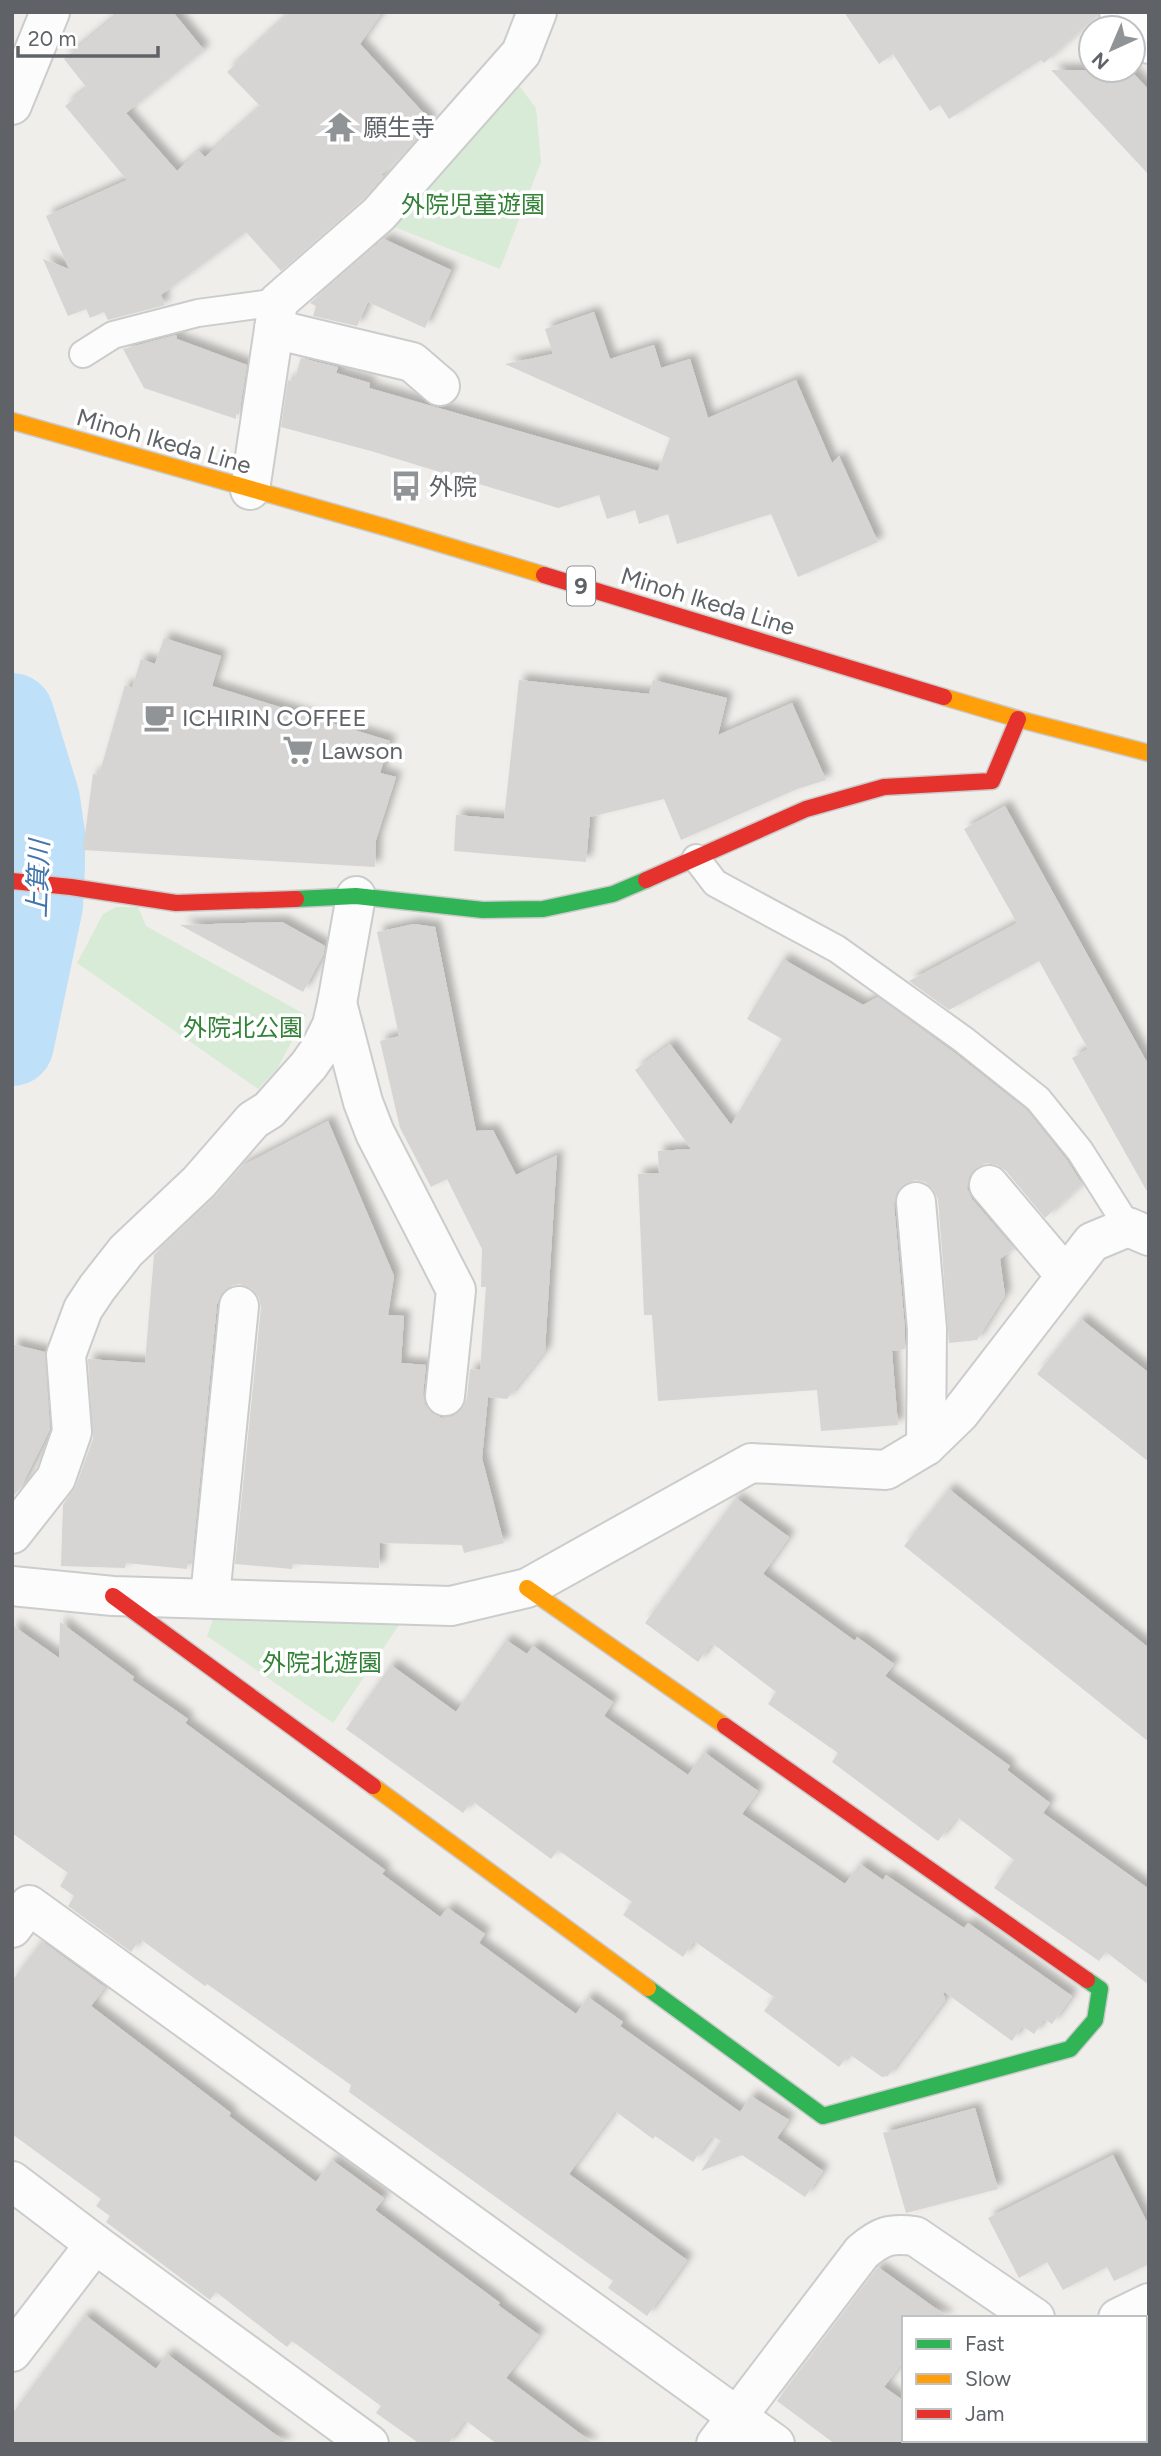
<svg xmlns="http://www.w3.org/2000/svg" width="1161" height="2456" viewBox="0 0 1161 2456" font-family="Figtree,'Noto Sans JP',sans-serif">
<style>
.green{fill:#d8ebd6}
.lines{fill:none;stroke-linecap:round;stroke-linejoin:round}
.river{stroke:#bfe0f9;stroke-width:84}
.building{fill:#d6d5d3;filter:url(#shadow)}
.lane-casing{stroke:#cbcccc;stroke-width:30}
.street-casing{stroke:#cbcccc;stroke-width:42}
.fast-casing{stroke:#cacacb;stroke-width:19}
.slow-casing{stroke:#cacacb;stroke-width:19}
.jam-casing{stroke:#cacacb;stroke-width:19}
.lane{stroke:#fdfcfc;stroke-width:26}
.street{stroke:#fdfcfc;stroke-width:38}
.fast{stroke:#30b455;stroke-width:16}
.slow{stroke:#ff9f0a;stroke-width:16}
.jam{stroke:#e5322d;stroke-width:16}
.labels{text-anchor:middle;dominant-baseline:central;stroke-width:7;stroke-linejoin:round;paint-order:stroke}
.shield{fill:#fff;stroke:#8f9295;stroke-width:2}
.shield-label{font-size:23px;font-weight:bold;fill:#5f6368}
.poi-label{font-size:24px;fill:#5f6368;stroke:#fff;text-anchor:start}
.park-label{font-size:24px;fill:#348238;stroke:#fff}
.street-label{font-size:24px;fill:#5f6368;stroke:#fff}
.water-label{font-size:26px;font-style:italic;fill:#4174aa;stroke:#fff}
</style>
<defs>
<filter id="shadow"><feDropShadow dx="6" dy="-6" stdDeviation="3.5" flood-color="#0004"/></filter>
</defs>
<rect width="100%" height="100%" fill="#efeeea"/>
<!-- green -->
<g class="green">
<polygon points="517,83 536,108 541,162 500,269 392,226"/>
<polygon points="116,907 138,907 146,926 306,1015 277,1069 258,1089 77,963 103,914"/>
<polygon points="215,1613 401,1622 333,1723 207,1636"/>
</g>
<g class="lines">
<!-- river -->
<polyline class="river" points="12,715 38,800 43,834 43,866 41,905 12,1044"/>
</g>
<!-- building -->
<g class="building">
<polygon points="121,12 173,12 204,50 126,113 177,171 199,151 205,157 261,107 227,72 291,12 382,12 360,44 431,121 400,157 381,175 383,176 364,198 281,271 246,232 161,295 165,305 108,320 104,312 90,318 86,309 68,316 43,259 69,269 46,216 127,180 65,106 87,88 64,59"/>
<polygon points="844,12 1098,12 1098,15 1044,63 1041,60 949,119 940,105 930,111 893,54 879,64"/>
<polygon points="1051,70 1130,70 1149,90 1149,175"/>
<polygon points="384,239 451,270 425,328 368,302 357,326 313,316 316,306 310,303"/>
<polygon points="594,312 610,359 654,345 661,368 690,359 708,418 796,380 832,463 839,456 878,542 798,577 771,514 677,544 668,514 639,524 635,510 607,519 599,495 558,508 371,451 281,427 288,380 294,382 301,358 338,367 336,373 370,383 369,388 658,471 670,438 505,364 553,354 545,329"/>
<polygon points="176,335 177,339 247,365 239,415 236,414 236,419 144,388 123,349"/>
<polygon points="164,638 221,656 212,686 390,741 380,773 396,777 376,840 375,867 83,850 93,774 99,775 125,685 132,688 141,659 155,664"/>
<polygon points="519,680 649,694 653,680 727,698 718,735 792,703 826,780 797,789 681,840 664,799 590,817 586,862 454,851 456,815 504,819"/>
<polygon points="1005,806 1149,1066 1149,1195 1072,1058 1088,1049 1039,961 949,1010 909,981 1017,923 964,829"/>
<polygon points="282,922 325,946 323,955 303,992 180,925"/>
<polygon points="414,924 435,927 476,1131 493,1130 516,1175 557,1155 545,1351 507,1399 488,1397 482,1458 504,1543 464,1553 462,1545 380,1543 379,1568 293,1564 292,1569 235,1564 261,1308 259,1298 252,1289 240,1284 229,1286 222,1293 217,1304 192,1561 188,1561 187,1569 126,1563 125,1568 61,1566 63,1505 76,1486 93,1439 88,1359 145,1363 154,1255 214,1198 242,1166 328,1121 394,1276 388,1315 404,1316 401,1363 426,1365 423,1394 425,1404 432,1413 442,1418 453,1416 463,1408 467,1398 470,1369 480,1370 486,1287 481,1287 482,1249 447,1179 431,1187 400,1128 380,1041 399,1036 377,932"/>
<polygon points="783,959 863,1005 878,997 955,1053 1027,1110 1067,1160 1082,1184 1045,1218 1006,1171 997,1165 986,1163 974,1169 969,1177 967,1188 972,1199 1014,1248 1000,1259 1005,1295 977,1340 949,1343 938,1199 933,1189 925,1182 915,1180 904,1184 897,1192 894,1204 905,1330 905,1349 892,1351 898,1425 821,1431 817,1390 658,1401 652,1315 644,1315 638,1174 659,1173 658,1151 691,1149 635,1070 670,1044 731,1125 782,1039 747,1019"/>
<polygon points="1081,1319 1149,1373 1149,1462 1037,1374"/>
<polygon points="12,1344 45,1352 50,1429 21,1487 12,1498"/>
<polygon points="949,1489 1149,1648 1149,1742 904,1546"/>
<polygon points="736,1498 789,1537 763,1574 855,1641 857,1637 894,1664 885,1676 1010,1766 1007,1770 1050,1803 1043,1813 1149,1889 1149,1985 1106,1952 1099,1961 994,1888 1014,1860 957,1817 938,1841 832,1762 838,1753 768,1704 776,1692 712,1643 698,1662 645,1623"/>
<polygon points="60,1622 134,1677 132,1680 188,1719 185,1723 385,1870 382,1874 440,1917 448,1908 485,1934 479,1943 576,2014 588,1997 623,2022 620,2026 740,2112 751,2096 789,2120 777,2138 823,2171 805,2197 742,2155 701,2171 721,2141 712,2136 693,2162 655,2136 653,2139 615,2111 569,2174 687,2260 647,2316 608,2288 613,2281 349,2092 351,2085 207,1984 205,1986 140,1939 131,1952 68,1906 74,1896 60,1886 68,1873 12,1833 12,1625 59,1658"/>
<polygon points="506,1640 527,1654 533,1646 613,1702 604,1716 688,1775 704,1752 758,1791 742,1814 845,1884 860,1864 883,1880 886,1875 964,1928 968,1923 1072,1996 1052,2024 1044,2019 1034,2034 1022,2026 1012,2041 943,1991 945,2000 888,2076 882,2077 849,2054 839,2067 764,2011 774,1997 694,1941 683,1957 623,1915 632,1902 558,1850 551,1859 472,1801 463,1813 346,1729 391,1665 456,1712"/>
<polygon points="42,1941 105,1987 91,2006 231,2113 229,2116 316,2182 332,2160 384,2198 375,2210 500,2303 498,2305 539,2335 506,2378 594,2444 497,2444 465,2420 448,2444 420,2444 376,2413 381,2406 292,2341 287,2347 216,2292 210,2300 106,2222 110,2216 96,2206 101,2199 12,2134 12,1981"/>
<polygon points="975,2108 998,2189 906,2213 883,2133"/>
<polygon points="1113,2155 1149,2226 1149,2264 1114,2281 1107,2267 1063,2290 1047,2262 1019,2278 988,2218"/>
<polygon points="878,2267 949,2318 904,2318 904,2360 884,2387 904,2401 904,2444 835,2444 777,2401"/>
<polygon points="85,2315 156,2369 167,2354 288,2444 12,2444 12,2414"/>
</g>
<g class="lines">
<!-- lane casing -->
<g class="lane-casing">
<g id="lane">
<polyline points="83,354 113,335 198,313 278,302"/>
<polyline points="696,858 715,883 837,949 964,1040 1038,1099 1080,1151 1128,1227"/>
</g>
</g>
<!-- street casing -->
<g class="street-casing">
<g id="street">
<polyline points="1119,12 1149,44"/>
<polyline points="12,105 50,12"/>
<polyline points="274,329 412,362 440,386"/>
<polyline points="250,490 278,302 379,214 521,53 537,12"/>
<polyline points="337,1003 363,1102 375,1133 456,1290 445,1396"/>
<polyline points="989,1185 1065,1275"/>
<polyline points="916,1202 927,1329 926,1446"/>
<polyline points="12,1534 56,1478 72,1432 66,1355 83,1309 97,1288 126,1251 199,1182 253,1120 269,1110 309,1065 320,1049 332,1025 337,1003 356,896"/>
<polyline points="12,1586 113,1596 451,1606 527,1588 751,1463 886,1470 926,1446 960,1413 1092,1242 1128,1227 1149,1236"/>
<polyline points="210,1597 239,1306"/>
<polyline points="12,1928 29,1905 775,2444"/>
<polyline points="12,2181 95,2244 369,2444"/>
<polyline points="1118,2318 1149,2303"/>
<polyline points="12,2352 95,2244"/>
<polyline points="1145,2398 1149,2401"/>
<path d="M716,2444L862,2252C881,2236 889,2233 915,2236L1035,2318"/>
</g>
</g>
<!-- fast casing -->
<g class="fast-casing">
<g id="fast">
<polyline points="296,899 356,896 483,910 543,909 613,894 646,880"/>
<polyline points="648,1988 823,2116 1070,2049 1095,2020 1100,1989 1087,1980"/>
</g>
</g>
<!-- slow casing -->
<g class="slow-casing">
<g id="slow">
<polyline points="12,421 388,528 544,575"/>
<polyline points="944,697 1018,719 1149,753"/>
<polyline points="527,1588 725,1726"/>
<polyline points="373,1786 648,1988"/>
</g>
</g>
<!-- jam casing -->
<g class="jam-casing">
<g id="jam">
<polyline points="544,575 944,697"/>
<polyline points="646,880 806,809 884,787 992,781 1018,719"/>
<polyline points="12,881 71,887 176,903 296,899"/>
<polyline points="113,1596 373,1786"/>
<polyline points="725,1726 1087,1980"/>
</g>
</g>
<!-- lane -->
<use href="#lane" class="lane"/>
<!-- street -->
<use href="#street" class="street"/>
<!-- fast -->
<use href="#fast" class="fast"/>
<!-- slow -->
<use href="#slow" class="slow"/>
<!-- jam -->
<use href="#jam" class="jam"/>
</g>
<!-- icons -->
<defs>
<g id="temple-bare" transform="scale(2.415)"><path d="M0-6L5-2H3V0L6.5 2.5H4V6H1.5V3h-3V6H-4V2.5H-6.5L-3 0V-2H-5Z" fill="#919496" stroke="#fff" stroke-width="2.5" paint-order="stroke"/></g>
<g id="bus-bare" transform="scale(2.415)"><path d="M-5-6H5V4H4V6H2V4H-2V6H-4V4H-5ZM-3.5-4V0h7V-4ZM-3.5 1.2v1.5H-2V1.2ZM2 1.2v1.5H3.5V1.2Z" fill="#919496" stroke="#fff" stroke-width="2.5" paint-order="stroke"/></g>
<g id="cafe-bare" transform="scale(2.415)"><path d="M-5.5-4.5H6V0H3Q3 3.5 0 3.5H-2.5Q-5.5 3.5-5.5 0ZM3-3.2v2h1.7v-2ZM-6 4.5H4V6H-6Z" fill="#919496" stroke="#fff" stroke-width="2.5" paint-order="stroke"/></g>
<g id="supermarket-bare" transform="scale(2.415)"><path d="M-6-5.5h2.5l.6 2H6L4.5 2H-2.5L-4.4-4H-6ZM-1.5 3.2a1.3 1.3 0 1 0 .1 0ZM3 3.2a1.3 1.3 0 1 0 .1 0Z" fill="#919496" stroke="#fff" stroke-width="2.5" paint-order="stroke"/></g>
</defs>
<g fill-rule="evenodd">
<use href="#temple-bare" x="340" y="127"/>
<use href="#bus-bare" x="406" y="486"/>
<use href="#cafe-bare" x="159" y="717"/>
<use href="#supermarket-bare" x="298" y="750"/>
</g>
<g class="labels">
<!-- shield labels -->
<rect class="shield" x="567" y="566.5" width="28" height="39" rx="5"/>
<g class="shield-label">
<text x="581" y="586">9</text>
</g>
<!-- poi labels -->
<g class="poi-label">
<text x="363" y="127">願生寺</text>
<text x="429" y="486">外院</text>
<text x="182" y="717">ICHIRIN COFFEE</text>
<text x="321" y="750">Lawson</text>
</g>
<!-- park labels -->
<g class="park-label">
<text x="473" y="204">外院児童遊園</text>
<text x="243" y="1027">外院北公園</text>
<text x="322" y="1662">外院北遊園</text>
</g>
<!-- street labels -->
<g class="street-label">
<text transform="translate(164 441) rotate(16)">Minoh Ikeda Line</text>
<text transform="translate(708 601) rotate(17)">Minoh Ikeda Line</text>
</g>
<!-- water labels -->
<g class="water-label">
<text transform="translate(38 879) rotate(-88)">上箕川</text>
</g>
</g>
<!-- border -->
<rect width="1161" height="2456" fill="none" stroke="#5f6368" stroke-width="28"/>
<!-- legend -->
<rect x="902" y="2316" width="245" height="126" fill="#ffffff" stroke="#bfc1c3" stroke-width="2"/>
<rect x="916" y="2339" width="35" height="10" fill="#30b455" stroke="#bfc1c3" stroke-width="2"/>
<text x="965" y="2351" font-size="21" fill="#5f6368">Fast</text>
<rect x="916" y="2374" width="35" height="10" fill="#ff9f0a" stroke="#bfc1c3" stroke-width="2"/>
<text x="965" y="2386" font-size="21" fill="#5f6368">Slow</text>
<rect x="916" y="2409" width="35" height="10" fill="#e5322d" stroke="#bfc1c3" stroke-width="2"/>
<text x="965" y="2421" font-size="21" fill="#5f6368">Jam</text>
<!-- north arrow -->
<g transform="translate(1112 49) rotate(224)"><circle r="33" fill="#ffffff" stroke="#bfc1c3" stroke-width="2"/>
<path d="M0-5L12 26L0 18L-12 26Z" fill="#919496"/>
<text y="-10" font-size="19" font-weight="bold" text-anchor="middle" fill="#5f6368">N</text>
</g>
<!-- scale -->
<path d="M18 46v10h140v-10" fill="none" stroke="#5f6368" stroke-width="3.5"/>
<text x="28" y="46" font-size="21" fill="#5f6368" stroke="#ffffff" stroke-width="5" paint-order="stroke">20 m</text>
</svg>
